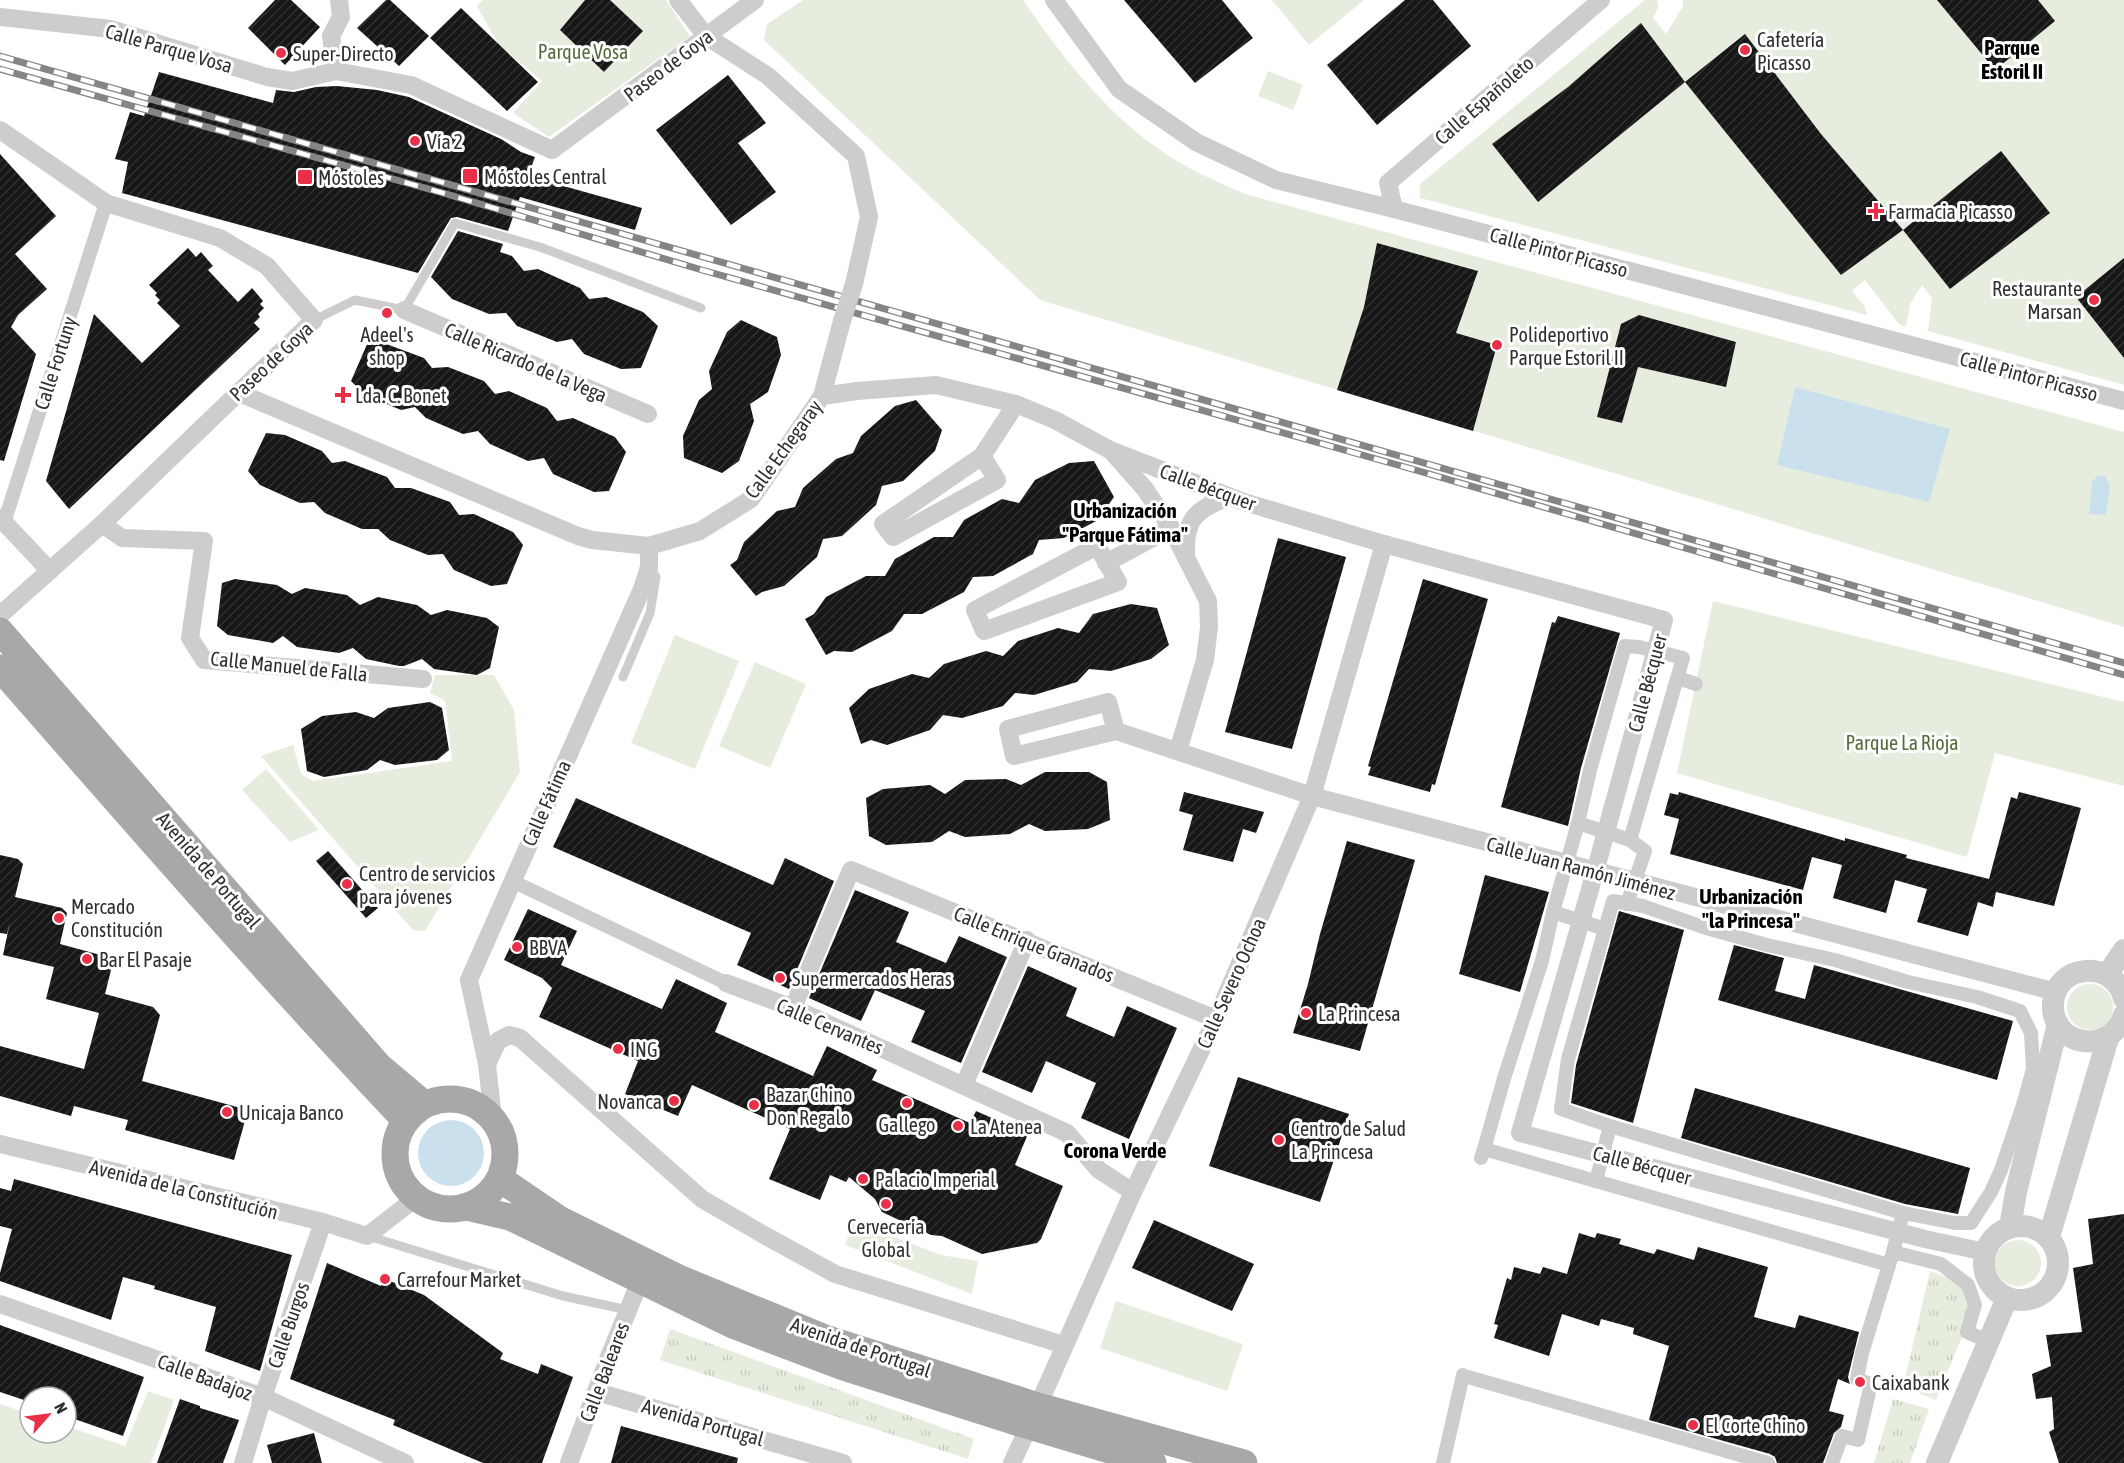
<svg xmlns="http://www.w3.org/2000/svg" width="2124" height="1463" viewBox="0 0 2124 1463" font-family="'Asap Condensed',sans-serif">
<style>
.grass{fill:url(#grass-tufts)}
.green{fill:#e7edde}
.water{fill:#cae1ed}
.building{fill:url(#building-hatch)}
.lines{fill:none;stroke-linecap:round;stroke-linejoin:round}
.service{stroke:#cdcdcd;stroke-width:9}
.pedestrian{stroke:#cdcdcd;stroke-width:14}
.minor{stroke:#cdcdcd;stroke-width:18}
.tertiary{stroke:#cdcdcd;stroke-width:22}
.primary{stroke:#a8a8a8;stroke-width:27}
.rail-casing{stroke:#858585;stroke-width:7}
.rail{stroke:#fff;stroke-width:4.5;stroke-dasharray:14;stroke-linecap:butt}
.minor-bridge{stroke:#cdcdcd;stroke-width:18}
.poi-dot{fill:#e93048;stroke:#fff;stroke-width:2}
.labels{text-anchor:middle;dominant-baseline:central;stroke-width:6;stroke-linejoin:round;paint-order:stroke}
.poi-label{font-size:20px;fill:#303030;stroke:#fff;text-anchor:start}
.street-label{font-size:20px;fill:#303030;stroke:#fff}
.park-label{font-size:20px;fill:#556d3c;stroke:#fff}
.neighbourhood-label{font-size:21px;font-weight:bold;fill:#000;stroke:#fff}
</style>
<defs>
<pattern id="grass-tufts" width="24" height="20" patternUnits="userSpaceOnUse" patternTransform="scale(1.5)"><rect width="24" height="20" fill="#e7edde"/><path d="M3 7l-1-3M5 7V3M7 7l1-3M15 17l-1-3M17 17v-4M19 17l1-3" fill="none" stroke="#c6ccbf"/></pattern>
<pattern id="building-hatch" width="6" height="6" patternUnits="userSpaceOnUse" patternTransform="scale(1.5)"><rect width="6" height="6" fill="#171717"/><path d="M-1 1l2-2M0 6l6-6M5 7l2-2" fill="none" stroke="#303030"/></pattern>
</defs>
<rect width="100%" height="100%" fill="#fff"/>
<!-- grass -->
<g class="grass">
<polygon points="1930,1271 1968,1285 1975,1305 1936,1400 1903,1387"/>
<polygon points="670,1329 974,1439 968,1459 660,1360"/>
<polygon points="1893,1399 1929,1409 1910,1463 1874,1463"/>
</g>
<!-- green -->
<g class="green">
<polygon points="483,0 666,0 690,36 549,137 513,113 542,81 498,44 477,6"/>
<path d="M803,0H1023C1067,64 1117,128 1186,166C1205,177 1225,185 1245,194L2124,432V627L1040,300L764,40L767,24Z"/>
<polygon points="1272,0 1364,0 1309,45"/>
<polygon points="1645,0 1657,0 1658,8 1653,18 1666,34 1683,6 1683,0 2124,0 2124,385 1928,331 1932,298 1922,285 1910,304 1906,327 1899,324 1865,280 1852,291 1865,307 1867,315 1420,198 1420,184"/>
<polygon points="1268,71 1303,85 1293,110 1258,96"/>
<polygon points="1713,601 2124,702 2124,786 1995,753 1967,857 1677,773"/>
<polygon points="675,635 739,661 695,769 631,743"/>
<polygon points="755,662 806,684 770,768 719,746"/>
<polygon points="435,675 494,675 514,710 520,772 425,931 413,930 261,756 293,745 301,774 313,781 452,761 445,701 430,693"/>
<polygon points="266,769 319,830 290,842 242,790"/>
<circle cx="2090" cy="1007" r="23"/>
<polygon points="855,1218 876,1230 941,1255 978,1261 972,1294 845,1245"/>
<circle cx="2018" cy="1263" r="23"/>
<polygon points="1116,1301 1243,1344 1227,1391 1100,1348"/>
<polygon points="148,1391 174,1400 151,1463 0,1463 0,1404 30,1414 30,1433 66,1433 66,1426 125,1446"/>
</g>
<!-- water -->
<g class="water">
<polygon points="1795,387 1950,429 1929,502 1777,465"/>
<polygon points="2098,476 2105,476 2110,485 2106,515 2089,514 2092,481"/>
<circle cx="451" cy="1153" r="33"/>
</g>
<!-- building -->
<g class="building">
<polygon points="275,0 291,0 320,27 285,65 248,28"/>
<polygon points="386,0 390,0 429,36 399,66 357,28"/>
<polygon points="585,0 610,0 643,31 604,72 560,30"/>
<polygon points="1124,0 1222,0 1253,38 1195,83"/>
<polygon points="1405,0 1433,0 1471,46 1377,125 1327,65"/>
<polygon points="1937,0 2038,0 2055,21 1995,70"/>
<polygon points="461,8 538,82 507,111 430,38"/>
<polygon points="1641,23 1685,82 1538,202 1492,144 1568,87"/>
<polygon points="1745,34 1821,134 1903,230 1841,275 1685,82"/>
<polygon points="159,72 273,103 276,90 294,92 316,87 337,86 377,90 409,97 501,139 521,152 535,157 528,176 642,208 635,230 520,197 508,231 457,217 451,218 418,273 122,193 128,162 115,159 130,112 144,116"/>
<polygon points="728,75 766,123 738,143 776,192 731,225 656,130"/>
<polygon points="2001,151 2050,213 1950,289 1903,230"/>
<polygon points="0,154 56,216 15,254 47,289 18,315 11,327 36,354 4,461 0,460"/>
<polygon points="458,231 503,244 500,252 512,256 524,271 538,269 580,288 589,299 606,297 643,312 658,326 641,368 621,369 584,354 572,339 557,342 517,326 506,313 489,314 452,299 431,277"/>
<polygon points="1377,243 1478,271 1456,333 1497,345 1473,431 1337,390 1364,307"/>
<polygon points="188,248 196,257 201,252 213,266 208,270 238,302 252,288 263,301 260,304 264,308 258,314 260,317 254,323 260,329 69,509 46,481 94,314 142,363 180,326 157,303 160,300 155,295 157,293 149,285"/>
<polygon points="2124,258 2124,358 2076,297"/>
<polygon points="1639,315 1736,342 1726,387 1638,367 1622,423 1597,417 1621,324"/>
<polygon points="741,320 777,337 781,355 768,392 750,404 754,421 739,461 722,473 684,458 683,436 699,400 712,389 709,371 727,332"/>
<polygon points="368,342 381,342 424,358 432,368 448,367 484,381 495,394 509,391 547,408 557,421 573,418 615,437 626,452 609,491 594,492 553,474 544,458 528,461 490,444 478,431 463,434 426,418 415,407 401,410 365,395 351,381"/>
<polygon points="916,400 942,430 935,451 903,481 882,486 876,505 842,536 823,539 817,557 784,586 762,592 756,596 730,565 737,560 744,542 777,511 795,507 803,488 836,459 853,453 861,436 895,406"/>
<polygon points="266,433 285,435 322,451 332,463 345,461 387,477 395,488 411,488 450,502 459,515 474,514 513,532 523,545 507,584 491,586 454,570 443,554 428,555 390,540 378,529 362,529 325,513 314,502 300,503 260,485 248,471"/>
<polygon points="1094,461 1114,497 1098,520 1064,538 1039,540 1033,554 993,576 973,577 964,592 922,614 904,614 892,631 852,652 834,651 826,655 805,619 814,614 826,597 866,576 885,576 895,559 934,537 953,537 964,520 1002,499 1019,503 1035,480 1069,463"/>
<polygon points="1278,538 1346,557 1292,749 1225,732"/>
<polygon points="235,579 277,585 292,594 305,588 347,595 360,605 378,597 417,605 431,615 447,610 487,618 499,627 490,668 477,675 434,669 422,659 404,666 399,666 366,659 353,648 339,653 297,647 283,636 273,643 228,635 217,626 222,583"/>
<polygon points="1423,579 1488,599 1435,785 1432,784 1430,792 1368,775 1371,767 1368,766"/>
<polygon points="1131,604 1157,608 1169,645 1151,659 1111,671 1089,669 1077,682 1034,695 1015,693 1003,706 962,718 943,715 930,730 887,745 871,740 861,744 849,708 869,689 912,674 929,678 944,664 986,651 1003,656 1018,641 1058,628 1079,633 1093,614"/>
<polygon points="1558,616 1620,633 1581,768 1568,826 1501,807 1552,622 1555,623"/>
<polygon points="430,702 442,708 449,750 437,760 395,765 380,760 367,770 324,777 307,771 301,729 322,716 356,712 374,718 388,708"/>
<polygon points="1045,772 1089,772 1107,782 1110,820 1088,829 1045,831 1029,824 1010,834 965,837 949,831 932,842 886,845 869,836 866,798 883,789 930,785 945,794 965,780 1006,779 1021,785"/>
<polygon points="1184,792 1264,812 1256,833 1243,829 1233,862 1183,850 1193,815 1179,811"/>
<polygon points="1679,792 1845,841 1845,838 1907,855 1906,858 1989,879 2011,797 2017,799 2019,792 2081,808 2054,906 1996,892 1993,907 1978,902 1968,936 1917,922 1927,889 1895,880 1886,913 1833,898 1842,865 1812,857 1803,890 1670,854 1679,819 1664,815 1670,793 1678,795"/>
<polygon points="576,798 773,885 785,858 834,881 789,989 737,965 751,933 553,847"/>
<polygon points="1347,841 1415,860 1360,1051 1293,1033 1308,984 1320,934"/>
<polygon points="328,851 378,908 366,918 316,861"/>
<polygon points="0,855 18,859 23,864 15,897 62,908 67,913 60,944 108,957 113,962 105,994 153,1007 160,1015 142,1081 248,1110 234,1160 125,1130 128,1120 74,1106 71,1116 0,1096 0,1046 84,1069 99,1013 46,999 54,967 3,955 10,922 7,934 0,933"/>
<polygon points="1485,875 1549,892 1520,992 1459,974"/>
<polygon points="855,890 909,912 896,942 946,963 959,936 1007,957 961,1063 911,1042 925,1011 875,990 861,1021 809,998"/>
<polygon points="528,909 577,931 561,965 662,1009 676,979 727,1003 715,1032 813,1076 827,1046 877,1070 872,1080 920,1101 970,1123 976,1111 1028,1134 1015,1165 1063,1186 1041,1239 1037,1243 982,1254 942,1236 931,1235 882,1212 875,1199 849,1177 846,1182 830,1175 820,1200 769,1179 790,1129 692,1085 678,1116 625,1094 638,1061 539,1017 552,988 542,978 504,960"/>
<polygon points="1619,911 1684,930 1633,1123 1571,1103 1576,1065"/>
<polygon points="1734,945 1784,958 1775,991 1805,999 1814,965 2013,1021 1997,1080 1718,1000"/>
<polygon points="1028,966 1077,988 1066,1016 1114,1037 1127,1006 1177,1028 1129,1139 1081,1118 1096,1083 1046,1061 1032,1093 982,1072"/>
<polygon points="1238,1077 1349,1114 1320,1202 1209,1166"/>
<polygon points="1695,1088 1970,1168 1958,1214 1905,1204 1681,1138"/>
<polygon points="14,1179 292,1255 260,1371 205,1351 216,1307 154,1289 155,1286 123,1277 111,1320 0,1281 0,1273 12,1229 0,1226 0,1188 11,1191"/>
<polygon points="2124,1214 2124,1463 2059,1463 2049,1432 2054,1429 2052,1397 2036,1399 2032,1374 2051,1366 2046,1335 2082,1332 2073,1268 2093,1264 2088,1219"/>
<polygon points="1154,1220 1254,1264 1232,1311 1132,1268"/>
<polygon points="1579,1233 1595,1238 1597,1233 1621,1239 1619,1244 1654,1254 1657,1249 1694,1260 1698,1247 1768,1267 1754,1317 1795,1328 1799,1315 1859,1332 1848,1377 1850,1384 1838,1379 1829,1411 1844,1415 1841,1427 1834,1433 1823,1463 1777,1463 1775,1457 1770,1454 1649,1420 1669,1346 1633,1334 1634,1328 1601,1319 1599,1326 1562,1314 1549,1356 1494,1338 1498,1325 1494,1324 1507,1278 1511,1280 1514,1267 1540,1274 1543,1267 1567,1274"/>
<polygon points="327,1263 381,1286 383,1278 424,1295 503,1353 500,1359 538,1374 541,1364 573,1377 542,1463 483,1463 393,1425 395,1420 290,1379"/>
<polygon points="0,1325 144,1377 123,1436 66,1416 66,1397 30,1397 30,1402 0,1392"/>
<polygon points="180,1399 200,1406 200,1408 239,1420 223,1463 157,1463"/>
<polygon points="621,1426 738,1458 737,1463 611,1463"/>
<polygon points="314,1433 322,1463 272,1463 267,1445"/>
</g>
<g class="lines">
<!-- service -->
<g class="service">
<polyline points="314,320 355,300 404,310 455,223 540,247 701,308"/>
<polyline points="623,677 650,613 656,577 650,567"/>
<polyline points="368,1236 563,1296 628,1310"/>
</g>
<!-- pedestrian -->
<g class="pedestrian">
<polyline points="4,523 106,203"/>
<polyline points="1678,678 1696,684"/>
<polyline points="1578,823 1590,770 1625,646 1639,647 1683,658 1630,840"/>
<polyline points="512,881 726,983"/>
<polyline points="1553,912 1578,823 1630,840 1645,851 1627,904"/>
<polyline points="1484,1149 1505,1075 1542,961 1553,912 1605,929"/>
<polyline points="1481,1158 1484,1149 1889,1265"/>
<polyline points="1596,1181 1610,1126"/>
<polyline points="1893,1252 1903,1213 1610,1126 1561,1109 1568,1059 1613,901 1643,906 1706,928 1767,945 1835,960 1908,982 1977,997 2020,1011 2031,1033 2033,1069 2023,1105 2001,1170 1991,1192 1971,1223 1955,1223 1903,1213"/>
<polyline points="1468,1377 1768,1463"/>
<polyline points="1443,1463 1463,1375"/>
<polyline points="1832,1463 1842,1436 1858,1440 1871,1384 1857,1379 1862,1353 1893,1252 1941,1264 1968,1285 1975,1305 1967,1332 1988,1341"/>
</g>
<!-- minor -->
<g class="minor">
<polyline points="678,0 706,36 768,76 856,156 869,217 854,284"/>
<polyline points="1054,0 1119,89 1196,142 1276,180 1394,209 2124,401"/>
<polyline points="0,17 111,29 267,77 292,81 336,71 331,36 341,17 339,0"/>
<polyline points="336,71 411,85 552,150 755,0"/>
<polyline points="0,130 106,203 220,238 267,266 314,320 102,524 0,615"/>
<polyline points="1394,209 1388,183 1601,0"/>
<polyline points="404,310 648,414"/>
<polyline points="237,392 578,536 592,540 649,546 700,531 751,499 822,396 842,321"/>
<polyline points="822,396 857,391 936,385 1016,404 1055,420 1110,450 1241,501 1384,544 1664,620 1595,872 1520,1133 1925,1239 1985,1252"/>
<polyline points="1113,453 1145,489 1171,528 1208,601 1209,627 1205,660 1178,751"/>
<polyline points="982,456 997,480 893,537 883,524 982,456 1016,404"/>
<polyline points="0,518 50,571"/>
<polyline points="102,524 122,538 204,541 190,638 204,660 423,679"/>
<polygon points="1097,546 1118,582 984,631 975,610"/>
<path d="M1186,553C1185,517 1197,510 1228,497"/>
<polyline points="1106,563 1171,528"/>
<polyline points="1116,731 1108,702 1008,729 1014,756 1116,731 1312,796 2056,992"/>
<polyline points="726,983 793,1008 1067,1133 1099,1170 1133,1192"/>
<polyline points="793,1008 851,870 1216,1019"/>
<polyline points="487,1064 498,1041 509,1035 520,1038 702,1199 764,1235 835,1274 1064,1345"/>
<polyline points="964,1085 1027,940"/>
<polyline points="493,1118 487,1064 469,980 642,589 649,567 649,546"/>
<polyline points="0,1144 323,1222 367,1236 416,1198"/>
<polyline points="0,1304 263,1397 405,1463"/>
<polyline points="597,1392 843,1463"/>
<polyline points="1038,1406 1133,1192 1216,1019 1312,796 1384,544"/>
<polyline points="243,1463 263,1397 323,1222"/>
<polyline points="569,1463 609,1357 640,1281"/>
<polyline points="1012,1463 1029,1426"/>
</g>
<!-- tertiary -->
<g class="tertiary">
<polyline points="2107,975 2124,950"/>
<path d="M2124,998C2114,959 2056,963 2053,1003C2050,1046 2110,1057 2124,1015"/>
<circle cx="2021" cy="1263" r="37"/>
<polyline points="2010,1227 2016,1192 2058,1024"/>
<polyline points="2049,1237 2108,1038"/>
<polyline points="1937,1463 2007,1298"/>
</g>
<!-- primary -->
<g class="primary">
<polyline points="0,631 379,1066 424,1104"/>
<path d="M0,668C133,820 266,973 405,1120"/>
<circle cx="450" cy="1154" r="55"/>
<polyline points="500,1179 559,1219 681,1279 825,1338 1038,1406 1244,1463"/>
<polyline points="467,1207 510,1217 735,1326 843,1367 1029,1426 1153,1463"/>
</g>
<!-- rail casing -->
<g class="rail-casing">
<g id="rail">
<polyline points="0,56 2124,663"/>
<polyline points="0,69 443,193 702,270 1412,469 2124,675"/>
</g>
</g>
<!-- rail -->
<use href="#rail" class="rail"/>
<!-- minor-bridge -->
<polyline class="minor-bridge" points="842,321 854,284"/>
</g>
<!-- markers -->
<g class="poi-dot">
<circle cx="1745" cy="50" r="6"/>
<circle cx="281" cy="53" r="6"/>
<circle cx="415" cy="141" r="6"/>
<rect x="462" y="168" width="16" height="16" rx="3"/>
<rect x="297" y="169" width="16" height="16" rx="3"/>
<path d="M1873 202h6v6h6v6h-6v6h-6v-6h-6v-6h6z"/>
<circle cx="2094" cy="300" r="6"/>
<circle cx="387" cy="313" r="6"/>
<circle cx="1497" cy="345" r="6"/>
<path d="M340 386h6v6h6v6h-6v6h-6v-6h-6v-6h6z"/>
<circle cx="347" cy="884" r="6"/>
<circle cx="59" cy="918" r="6"/>
<circle cx="517" cy="947" r="6"/>
<circle cx="87" cy="959" r="6"/>
<circle cx="780" cy="978" r="6"/>
<circle cx="1306" cy="1013" r="6"/>
<circle cx="618" cy="1049" r="6"/>
<circle cx="674" cy="1101" r="6"/>
<circle cx="907" cy="1103" r="6"/>
<circle cx="754" cy="1105" r="6"/>
<circle cx="227" cy="1112" r="6"/>
<circle cx="958" cy="1126" r="6"/>
<circle cx="1279" cy="1140" r="6"/>
<circle cx="863" cy="1179" r="6"/>
<circle cx="886" cy="1204" r="6"/>
<circle cx="385" cy="1279" r="6"/>
<circle cx="1860" cy="1382" r="6"/>
<circle cx="1693" cy="1425" r="6"/>
</g>
<g class="labels">
<!-- poi labels -->
<g class="poi-label">
<text x="1757" y="39">Cafetería<tspan x="1757" dy="23">Picasso</tspan></text>
<text x="293" y="53">Super-Directo</text>
<text x="427" y="141">Vía 2</text>
<text x="484" y="176">Móstoles Central</text>
<text x="318" y="177">Móstoles</text>
<text x="1888" y="211">Farmacia Picasso</text>
<text x="2082" y="288" text-anchor="end">Restaurante<tspan x="2082" dy="23">Marsan</tspan></text>
<text x="387" y="334" text-anchor="middle">Adeel's<tspan x="387" dy="23">shop</tspan></text>
<text x="1509" y="334">Polideportivo<tspan x="1509" dy="23">Parque Estoril II</tspan></text>
<text x="355" y="395">Lda. C. Bonet</text>
<text x="359" y="873">Centro de servicios<tspan x="359" dy="23">para jóvenes</tspan></text>
<text x="71" y="906">Mercado<tspan x="71" dy="23">Constitución</tspan></text>
<text x="529" y="947">BBVA</text>
<text x="99" y="959">Bar El Pasaje</text>
<text x="792" y="978">Supermercados Heras</text>
<text x="1318" y="1013">La Princesa</text>
<text x="630" y="1049">ING</text>
<text x="766" y="1094">Bazar Chino<tspan x="766" dy="23">Don Regalo</tspan></text>
<text x="662" y="1101" text-anchor="end">Novanca</text>
<text x="239" y="1112">Unicaja Banco</text>
<text x="907" y="1124" text-anchor="middle">Gallego</text>
<text x="970" y="1126">La Atenea</text>
<text x="1291" y="1128">Centro de Salud<tspan x="1291" dy="23">La Princesa</tspan></text>
<text x="875" y="1179">Palacio Imperial</text>
<text x="886" y="1226" text-anchor="middle">Cervecería<tspan x="886" dy="23">Global</tspan></text>
<text x="397" y="1279">Carrefour Market</text>
<text x="1872" y="1382">Caixabank</text>
<text x="1705" y="1425">El Corte Chino</text>
</g>
<!-- street labels -->
<g class="street-label">
<text transform="translate(169 48) rotate(16)">Calle Parque Vosa</text>
<text transform="translate(668 65) rotate(-37)">Paseo de Goya</text>
<text transform="translate(1484 100) rotate(-41)">Calle Españoleto</text>
<text transform="translate(1559 252) rotate(15)">Calle Pintor Picasso</text>
<text transform="translate(271 361) rotate(-43)">Paseo de Goya</text>
<text transform="translate(526 362) rotate(23)">Calle Ricardo de la Vega</text>
<text transform="translate(55 363) rotate(-72)">Calle Fortuny</text>
<text transform="translate(2029 376) rotate(15)">Calle Pintor Picasso</text>
<text transform="translate(783 449) rotate(-54)">Calle Echegaray</text>
<text transform="translate(1208 487) rotate(20)">Calle Bécquer</text>
<text transform="translate(289 666) rotate(6)">Calle Manuel de Falla</text>
<text transform="translate(1647 683) rotate(-75)">Calle Bécquer</text>
<text transform="translate(546 803) rotate(-66)">Calle Fátima</text>
<text transform="translate(1581 868) rotate(15)">Calle Juan Ramón Jiménez</text>
<text transform="translate(209 870) rotate(49)">Avenida de Portugal</text>
<text transform="translate(1034 944) rotate(22)">Calle Enrique Granados</text>
<text transform="translate(1231 983) rotate(-66)">Calle Severo Ochoa</text>
<text transform="translate(830 1026) rotate(23)">Calle Cervantes</text>
<text transform="translate(1642 1165) rotate(15)">Calle Bécquer</text>
<text transform="translate(184 1189) rotate(14)">Avenida de la Constitución</text>
<text transform="translate(288 1325) rotate(-71)">Calle Burgos</text>
<text transform="translate(861 1347) rotate(19)">Avenida de Portugal</text>
<text transform="translate(604 1372) rotate(-69)">Calle Baleares</text>
<text transform="translate(205 1377) rotate(20)">Calle Badajoz</text>
<text transform="translate(703 1422) rotate(16)">Avenida Portugal</text>
</g>
<!-- park labels -->
<g class="park-label">
<text x="583" y="51">Parque Vosa</text>
<text x="1902" y="742">Parque La Rioja</text>
</g>
<!-- neighbourhood labels -->
<g class="neighbourhood-label">
<text x="2012" y="47">Parque<tspan x="2012" dy="24">Estoril II</tspan></text>
<text x="1125" y="510">Urbanización<tspan x="1125" dy="24">"Parque Fátima"</tspan></text>
<text x="1751" y="896">Urbanización<tspan x="1751" dy="24">"la Princesa"</tspan></text>
<text x="1115" y="1150">Corona Verde</text>
</g>
</g>
<!-- north arrow -->
<g transform="translate(48 1415) rotate(62)"><circle r="28" fill="#ffffff" stroke="#acacac" stroke-width="1.5"/>
<path d="M0-4.5L10 22L0 15L-10 22Z" fill="#e93048"/>
<text y="-9" font-size="16" font-weight="bold" text-anchor="middle" fill="#303030">N</text>
</g>
</svg>
